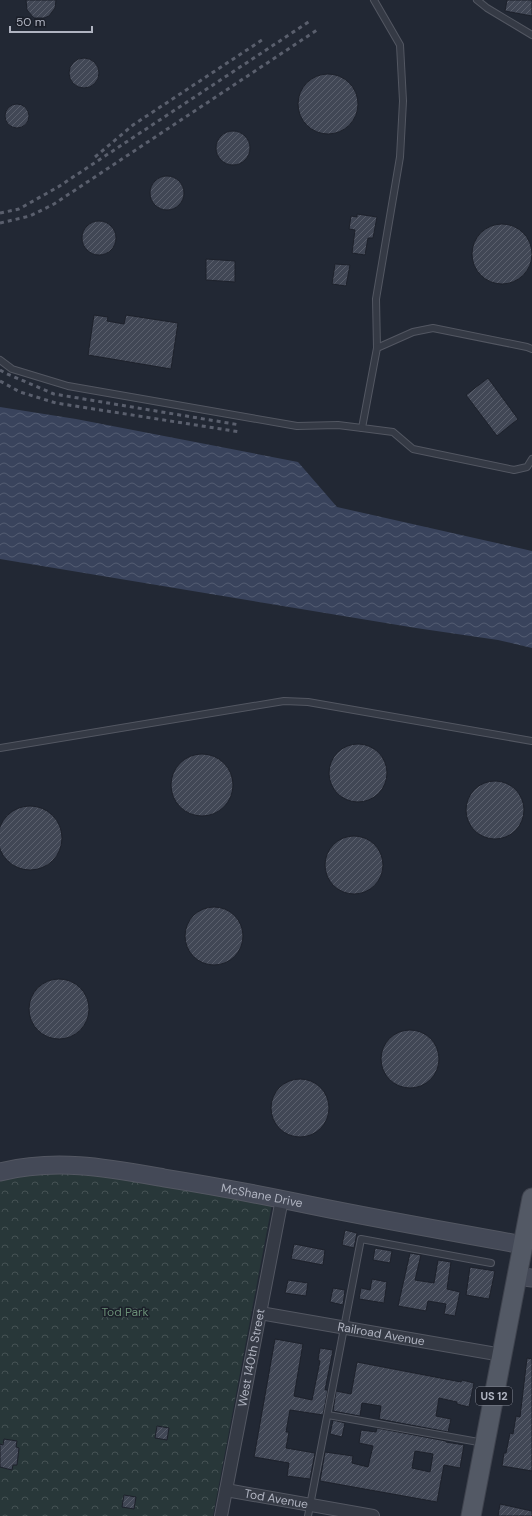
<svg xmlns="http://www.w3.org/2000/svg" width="532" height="1516" viewBox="0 0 532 1516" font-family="'DM Sans',sans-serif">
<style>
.park{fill:url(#park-crowns)}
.water{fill:url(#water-waves)}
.building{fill:url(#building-hatch);stroke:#1d212b;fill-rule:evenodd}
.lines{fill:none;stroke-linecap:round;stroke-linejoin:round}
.lane-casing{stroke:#535762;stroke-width:8}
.street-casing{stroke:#535762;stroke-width:14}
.secondary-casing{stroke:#535762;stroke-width:19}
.primary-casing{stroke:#3f434e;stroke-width:21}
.lane{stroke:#353a45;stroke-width:6}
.street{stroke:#353a45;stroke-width:12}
.secondary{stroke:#444957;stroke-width:17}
.primary{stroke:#535965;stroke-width:19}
.rail{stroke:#5a5f6d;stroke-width:3;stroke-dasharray:4 4;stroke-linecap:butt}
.labels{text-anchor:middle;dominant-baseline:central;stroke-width:3;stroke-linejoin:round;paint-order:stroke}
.shield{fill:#1b1f29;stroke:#838793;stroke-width:1}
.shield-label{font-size:11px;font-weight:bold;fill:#b0b4c1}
.street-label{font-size:12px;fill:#b0b4c1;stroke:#1b1f29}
.park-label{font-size:12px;fill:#6a8f77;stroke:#1b1f29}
</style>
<defs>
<pattern id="park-crowns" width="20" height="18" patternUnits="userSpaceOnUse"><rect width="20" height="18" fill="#283739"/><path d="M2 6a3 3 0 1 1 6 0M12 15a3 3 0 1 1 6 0" fill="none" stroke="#455254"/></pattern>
<pattern id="water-waves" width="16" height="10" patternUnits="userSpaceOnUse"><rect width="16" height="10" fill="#39435c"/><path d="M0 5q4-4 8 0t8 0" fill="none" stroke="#535c72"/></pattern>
<pattern id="building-hatch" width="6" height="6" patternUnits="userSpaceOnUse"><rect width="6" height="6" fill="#414755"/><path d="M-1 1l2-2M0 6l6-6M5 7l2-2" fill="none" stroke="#5a5f6c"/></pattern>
</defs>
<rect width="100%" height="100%" fill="#222834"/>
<!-- park -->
<polygon class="park" points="61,1171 107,1175 272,1204 213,1516 0,1516 0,1180 18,1175"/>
<!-- water -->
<polygon class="water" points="0,407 76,419 298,462 337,507 532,551 532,648 498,640 416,628 0,559"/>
<!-- building -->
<g class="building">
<polygon points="26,0 56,0 55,8 49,16 44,18 34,18 27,10"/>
<polygon points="507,0 532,0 532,16 505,11"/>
<circle cx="84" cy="73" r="15"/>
<circle cx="328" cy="104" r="30"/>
<circle cx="17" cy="116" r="12"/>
<circle cx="233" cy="148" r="17"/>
<circle cx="167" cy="193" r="17"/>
<polygon points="357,214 377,217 373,238 368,238 365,255 352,253 355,230 349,229 351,216 357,217"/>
<circle cx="99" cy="238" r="17"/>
<circle cx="502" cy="254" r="30"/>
<polygon points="206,259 235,261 235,282 206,280"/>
<polygon points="335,264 350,265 346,286 332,284"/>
<polygon points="94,315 108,317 107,321 124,324 126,315 178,323 171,369 88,355"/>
<polygon points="488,378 518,419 497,436 466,395"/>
<circle cx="358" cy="773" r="29"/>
<circle cx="202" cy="785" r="31"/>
<circle cx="495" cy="810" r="29"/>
<circle cx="30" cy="838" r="32"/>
<circle cx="354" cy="865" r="29"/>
<circle cx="214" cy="936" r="29"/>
<circle cx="59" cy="1009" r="30"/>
<circle cx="410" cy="1059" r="29"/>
<circle cx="300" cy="1108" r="29"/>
<polygon points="345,1230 357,1233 354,1248 342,1245"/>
<polygon points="294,1244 325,1250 323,1265 291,1259"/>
<polygon points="375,1248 392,1251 390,1263 373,1260"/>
<polygon points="410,1253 421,1255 415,1280 434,1283 438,1260 451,1262 447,1289 460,1292 455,1316 444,1314 446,1304 428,1301 426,1311 398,1306"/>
<polygon points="470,1267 495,1271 489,1299 466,1295"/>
<polygon points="372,1279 387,1282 384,1303 359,1299 361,1288 370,1290"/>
<polygon points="288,1280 308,1283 306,1296 285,1293"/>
<polygon points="333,1288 345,1290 343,1305 330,1302"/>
<polygon points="275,1339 303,1344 294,1396 312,1400 320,1361 318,1360 320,1348 333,1350 325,1390 328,1390 323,1415 290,1410 286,1432 289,1432 286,1448 315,1453 310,1479 287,1476 289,1463 254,1457"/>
<polygon points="527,1358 532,1359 532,1471 502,1466 504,1453 506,1453 510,1433 513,1434 516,1416 520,1417"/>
<polygon points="357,1362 461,1382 462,1380 474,1383 469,1407 457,1404 457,1402 439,1398 436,1416 451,1419 448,1432 379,1419 381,1406 362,1403 360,1416 333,1411 336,1391 351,1394"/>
<polygon points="333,1420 345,1423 342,1437 330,1434"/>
<polygon points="157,1426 169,1428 167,1440 155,1438"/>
<path d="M377,1428L446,1441V1442L464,1445L460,1468L444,1465L437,1502L320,1481L325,1452L353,1456L352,1463L368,1467L373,1446L359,1443L361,1430L376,1432ZM415,1451L433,1454L430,1472L412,1468Z"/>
<polygon points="4,1439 17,1441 16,1447 19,1448 17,1465 13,1465 12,1470 0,1467 0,1444 3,1445"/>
<polygon points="124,1495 136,1497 134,1509 122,1507"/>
<polygon points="500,1504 532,1511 532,1516 498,1516"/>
</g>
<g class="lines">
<!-- lane casing -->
<g class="lane-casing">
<g id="lane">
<polyline points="374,0 400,45 403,101 400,157 376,299 377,348"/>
<polyline points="477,0 487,8 532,35"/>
<polyline points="532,349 527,347 433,328 413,332 377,348 362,428 393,432 413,449 514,470 527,467 532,459"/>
<polyline points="0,360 12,369 68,386 297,426 338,425 362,428"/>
<polyline points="0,748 284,701 308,702 532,741"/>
<polyline points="328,1415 484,1443"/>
<polyline points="308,1516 361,1239 491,1263"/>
</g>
</g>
<!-- street casing -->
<g class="street-casing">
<g id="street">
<path id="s1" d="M260,1313L502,1355"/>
<path id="s2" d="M226,1490L373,1516"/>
<path id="s3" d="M221,1516L282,1199"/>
</g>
</g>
<!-- secondary casing -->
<g class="secondary-casing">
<g id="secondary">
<path id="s4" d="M0,1172C57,1158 108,1168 164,1178C208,1185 251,1193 295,1202C371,1218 447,1231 523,1245"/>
<polyline points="517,1276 532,1278"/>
</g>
</g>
<!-- primary casing -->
<g class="primary-casing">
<polyline id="primary" points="471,1516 532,1198"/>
</g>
<!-- lane -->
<use href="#lane" class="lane"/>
<!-- street -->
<use href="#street" class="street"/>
<!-- secondary -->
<use href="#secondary" class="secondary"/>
<!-- primary -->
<use href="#primary" class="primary"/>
<!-- rail -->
<g class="rail">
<polyline points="95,157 133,125 262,40"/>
<polyline points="0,213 19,209 58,187 310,21"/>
<polyline points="0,223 30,216 54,204 317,30"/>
<polyline points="0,370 5,373 54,394 240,425"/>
<polyline points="0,381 20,392 56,403 240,432"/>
</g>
</g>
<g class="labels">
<!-- shield labels -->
<rect class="shield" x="476" y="1387" width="36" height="18" rx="3"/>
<g class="shield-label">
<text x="494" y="1396">US 12</text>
</g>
<!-- street labels -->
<g class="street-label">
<text stroke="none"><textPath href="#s4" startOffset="265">McShane Drive</textPath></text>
<text stroke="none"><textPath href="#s1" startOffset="123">Railroad Avenue</textPath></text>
<text stroke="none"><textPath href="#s3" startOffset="161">West 140th Street</textPath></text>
<text stroke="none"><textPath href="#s2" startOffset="51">Tod Avenue</textPath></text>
</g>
<!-- park labels -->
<g class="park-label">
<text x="125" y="1312">Tod Park</text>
</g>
</g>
<!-- scale -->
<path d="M10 26v6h82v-6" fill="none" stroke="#b0b4c1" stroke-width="2"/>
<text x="16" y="26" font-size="12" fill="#b0b4c1" stroke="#1b1f29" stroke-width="3" paint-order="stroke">50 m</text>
</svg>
